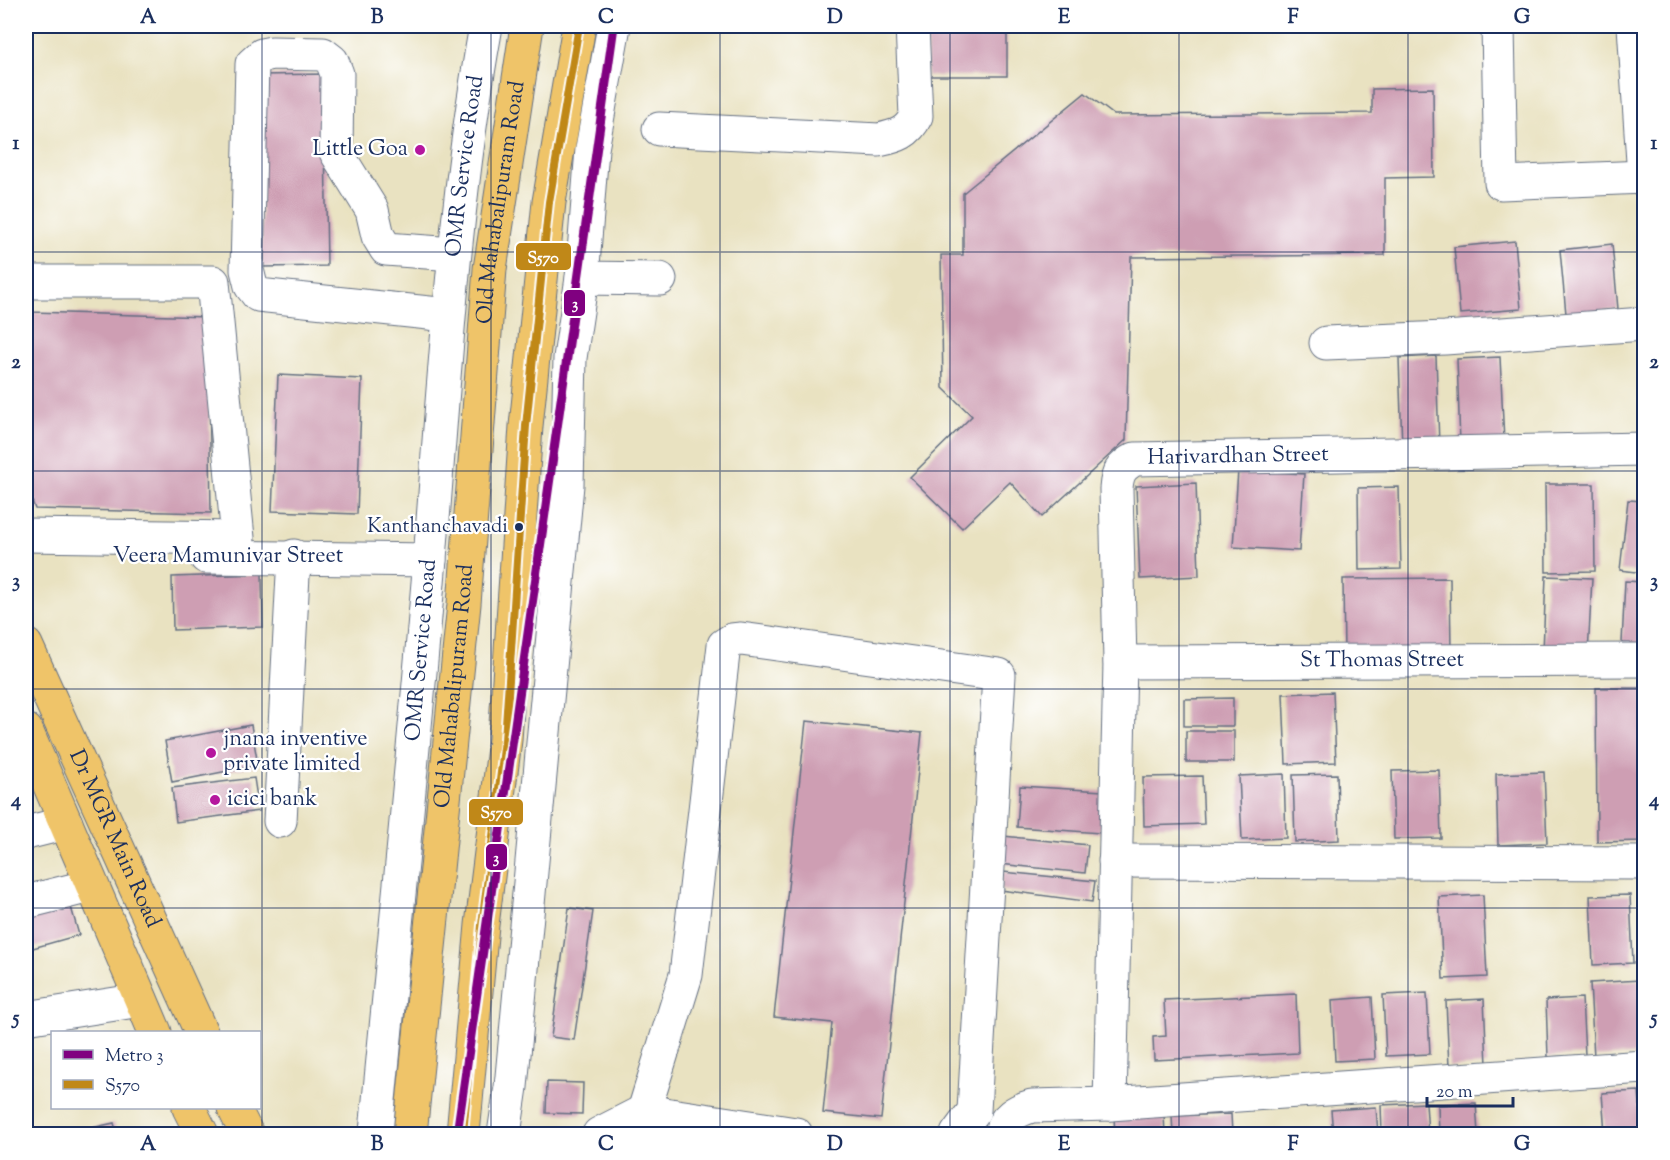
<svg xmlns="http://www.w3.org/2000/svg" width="1670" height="1160" viewBox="0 0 1670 1160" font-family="'Sorts Mill Goudy',serif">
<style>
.building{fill:#ce9eb3}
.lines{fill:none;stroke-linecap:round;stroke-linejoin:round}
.minor-casing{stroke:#636e81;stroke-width:35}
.major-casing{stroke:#636e81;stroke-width:35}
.minor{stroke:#fff;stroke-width:33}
.major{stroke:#efc469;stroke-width:33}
.bus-1-casing{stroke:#fff;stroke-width:12}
.bus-1{stroke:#c08818;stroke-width:8}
.metro-1-casing{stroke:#fff;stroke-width:14}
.metro-1{stroke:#800080;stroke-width:9}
.grid{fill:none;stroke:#1b2f5e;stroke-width:1.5;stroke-opacity:0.55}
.poi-dot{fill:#b5179e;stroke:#fff;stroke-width:2}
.bus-dot{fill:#1b2f5e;stroke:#fff;stroke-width:2}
.labels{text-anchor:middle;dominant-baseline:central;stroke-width:4.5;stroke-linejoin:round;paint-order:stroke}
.bus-label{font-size:20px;fill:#1b2f5e;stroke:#fff;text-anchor:end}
.poi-label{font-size:22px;fill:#1b2f5e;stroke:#fff;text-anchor:start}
.street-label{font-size:22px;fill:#1b2f5e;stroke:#fff}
.line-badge{stroke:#fff;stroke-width:2}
.badge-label{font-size:16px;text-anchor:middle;font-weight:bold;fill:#fff}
.neatline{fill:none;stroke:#1b2f5e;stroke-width:2}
.grid-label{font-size:20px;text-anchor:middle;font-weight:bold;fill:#1b2f5e}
</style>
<rect width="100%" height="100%" fill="#fff"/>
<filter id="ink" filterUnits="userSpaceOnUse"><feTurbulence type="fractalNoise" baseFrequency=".0167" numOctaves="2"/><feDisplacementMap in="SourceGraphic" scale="12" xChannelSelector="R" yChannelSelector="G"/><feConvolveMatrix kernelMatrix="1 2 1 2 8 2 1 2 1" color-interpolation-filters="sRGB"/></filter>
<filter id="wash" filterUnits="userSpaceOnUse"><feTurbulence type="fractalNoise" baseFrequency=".008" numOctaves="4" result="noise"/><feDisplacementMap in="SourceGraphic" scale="24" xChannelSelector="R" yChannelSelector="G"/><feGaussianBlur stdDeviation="1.35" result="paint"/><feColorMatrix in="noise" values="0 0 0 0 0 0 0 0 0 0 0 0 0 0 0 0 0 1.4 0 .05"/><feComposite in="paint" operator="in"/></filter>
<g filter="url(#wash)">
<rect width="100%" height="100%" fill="#e9e2c1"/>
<g id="blocks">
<!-- building -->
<g class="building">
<rect x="927" y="26" width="80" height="50"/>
<polygon points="324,74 327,266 262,267 260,75"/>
<polygon points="1433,88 1434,177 1385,178 1385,255 1131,257 1126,440 1042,517 1010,482 962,528 910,477 972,416 943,388 941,255 963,255 963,193 1085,93 1114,115 1372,113 1372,89"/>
<polygon points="1515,241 1521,309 1460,314 1454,247"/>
<polygon points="1612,244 1618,309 1566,314 1560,250"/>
<polygon points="26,310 30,312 208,317 211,513 35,509 26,484"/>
<polygon points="1436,356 1439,445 1402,447 1399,358"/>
<polygon points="1500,357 1504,442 1460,443 1457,359"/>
<polygon points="278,375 362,379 357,514 272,511"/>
<polygon points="1238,470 1304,474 1299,551 1233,547"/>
<polygon points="1196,483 1199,576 1140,579 1136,486"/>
<polygon points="1545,484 1594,484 1595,571 1546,572"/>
<polygon points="1399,487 1401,569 1359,570 1358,488"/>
<polygon points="1628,500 1644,501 1644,573 1620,570"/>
<polygon points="262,574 263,627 173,630 172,577"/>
<polygon points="1546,576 1592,578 1588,655 1543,652"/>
<polygon points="1450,578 1451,653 1344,655 1343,579"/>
<polygon points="1625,581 1644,582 1644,644 1622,643"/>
<polygon points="1596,688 1644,688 1644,841 1597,842"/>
<polygon points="1333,692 1336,762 1286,764 1283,694"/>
<polygon points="1233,698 1233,726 1184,726 1184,699"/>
<polygon points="806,721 922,733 881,1119 823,1113 832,1023 774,1017"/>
<polygon points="251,725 258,765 172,782 165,741"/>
<rect x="1186" y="731" width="48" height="31"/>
<polygon points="1439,770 1441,838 1394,839 1392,771"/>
<polygon points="1544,772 1547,843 1498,845 1496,774"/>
<polygon points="1284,774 1286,838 1242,840 1239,776"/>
<polygon points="1337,774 1339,840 1295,842 1293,775"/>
<polygon points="1202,776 1204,824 1144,826 1143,777"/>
<polygon points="254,778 259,811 176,822 172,788"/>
<polygon points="1020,786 1103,791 1100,833 1017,827"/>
<polygon points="1003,836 1088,845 1085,873 1000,864"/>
<polygon points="1003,872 1095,881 1092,902 1001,890"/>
<polygon points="1483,895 1487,977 1443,979 1439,897"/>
<polygon points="1630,895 1633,963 1593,965 1590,896"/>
<polygon points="69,900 79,935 26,950 26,913"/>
<polygon points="569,908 593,911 574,1040 551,1037"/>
<polygon points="1640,980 1644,1054 1594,1057 1590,983"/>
<polygon points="1427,993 1430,1054 1386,1056 1383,995"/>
<polygon points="1296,994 1298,1053 1154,1060 1153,1037 1166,1036 1164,1000"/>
<polygon points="1372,997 1375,1059 1335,1061 1332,1000"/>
<polygon points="1582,998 1585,1055 1548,1057 1546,1000"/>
<polygon points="1484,999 1487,1065 1449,1067 1446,1001"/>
<polygon points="547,1082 583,1083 582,1114 546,1113"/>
<polygon points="1639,1091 1642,1134 1605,1134 1602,1093"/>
<polygon points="1426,1103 1428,1134 1382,1134 1381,1105"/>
<polygon points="1476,1103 1478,1134 1439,1134 1438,1105"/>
<polygon points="1376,1107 1378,1134 1333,1134 1331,1110"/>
<polygon points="1231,1114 1232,1134 1173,1134 1172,1116"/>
<polygon points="1164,1115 1165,1134 1115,1134 1114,1117"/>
<polygon points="114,1123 117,1134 65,1134"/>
</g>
</g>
</g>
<g filter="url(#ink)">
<use href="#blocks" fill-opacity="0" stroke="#636e81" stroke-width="1.5"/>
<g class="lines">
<!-- minor casing -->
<g class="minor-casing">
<g id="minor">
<polyline points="1498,26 1501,183 1644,177 1634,26"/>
<path d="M659,129L879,140C897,136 908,133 916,116L912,26"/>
<polyline points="582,278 660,279"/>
<polyline points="26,282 213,282 238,538 26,535"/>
<polyline points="448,315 258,295 251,286 247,270 252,64 262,55 272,53 323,54 332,61 337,74 336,152 372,210 378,236 386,249 454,254"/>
<polyline points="1326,343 1445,338 1644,324"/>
<polyline points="206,557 430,560"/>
<path id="s1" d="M1120,662L1644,660"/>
<polyline points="280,821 294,556"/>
<polyline points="26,833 66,823"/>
<polyline points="1115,861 1644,863"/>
<polyline points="26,902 90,886"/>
<polyline points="26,1018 141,1000"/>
<path id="s2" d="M1110,1104L1120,662L1116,489C1117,473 1121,466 1135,459L1644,449"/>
<polyline points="644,1111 686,975 724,645 732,640 741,639 999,675 974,1111 957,1134"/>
<path id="s3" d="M376,1132C394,941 414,750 430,559C444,381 454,202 486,26"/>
<polyline points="504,1134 511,1087 567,485 570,358 582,278 592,149 614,26"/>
<polyline points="599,1134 644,1111 796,1134"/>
<path d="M1001,1134C1003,1118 1017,1110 1032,1106L1110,1104L1644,1067"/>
</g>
</g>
<!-- major casing -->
<g class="major-casing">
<g id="major">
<path id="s4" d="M26,645L201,1032"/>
<polyline points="26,730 155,1032"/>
<polyline points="189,1108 202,1134"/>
<polyline points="234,1108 247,1134"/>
<path id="s5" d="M410,1134L464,604L490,269L527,26"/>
<polyline points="463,1134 482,925 505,740 526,426 549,202 579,26"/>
</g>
</g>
<!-- minor -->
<use href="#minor" class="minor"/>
<!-- major -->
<use href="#major" class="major"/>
<!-- bus-1 casing -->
<g class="bus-1-casing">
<polyline id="bus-1" points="463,1134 482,925 505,740 526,426 549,202 579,26"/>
</g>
<!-- bus-1 -->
<use href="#bus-1" class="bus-1"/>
<!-- metro-1 casing -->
<g class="metro-1-casing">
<polyline id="metro-1" points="457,1134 614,26"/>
</g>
<!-- metro-1 -->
<use href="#metro-1" class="metro-1"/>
</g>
</g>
<!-- grid -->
<path class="grid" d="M262,26V1134M491,26V1134M720,26V1134M950,26V1134M1179,26V1134M1408,26V1134M26,252H1644M26,471H1644M26,689H1644M26,908H1644"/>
<!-- markers -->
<g class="poi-dot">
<circle cx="420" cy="150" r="6"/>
<circle cx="211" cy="753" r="6"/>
<circle cx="215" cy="800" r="6"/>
</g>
<circle class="bus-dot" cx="519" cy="527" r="5"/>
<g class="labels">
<!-- bus labels -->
<g class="bus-label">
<text x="508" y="527">Kanthanchavadi</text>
</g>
<!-- poi labels -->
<g class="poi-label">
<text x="408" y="150" text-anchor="end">Little Goa</text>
<text x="223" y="740">jnana inventive<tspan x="223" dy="25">private limited</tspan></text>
<text x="227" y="800">icici bank</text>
</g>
<!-- street labels -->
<g class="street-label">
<text stroke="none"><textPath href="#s3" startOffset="970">OMR Service Road</textPath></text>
<text stroke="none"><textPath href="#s5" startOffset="936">Old Mahabalipuram Road</textPath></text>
<text stroke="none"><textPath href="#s2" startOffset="756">Harivardhan Street</textPath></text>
<text x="228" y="557">Veera Mamunivar Street</text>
<text stroke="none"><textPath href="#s3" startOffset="484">OMR Service Road</textPath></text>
<text stroke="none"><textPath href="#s1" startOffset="262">St Thomas Street</textPath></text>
<text stroke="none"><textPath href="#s5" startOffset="450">Old Mahabalipuram Road</textPath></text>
<text stroke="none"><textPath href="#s4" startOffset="213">Dr MGR Main Road</textPath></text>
</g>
</g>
<g class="line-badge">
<rect x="515" y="242" width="57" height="29" rx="6" fill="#c08818"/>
<rect x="563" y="289" width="23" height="28" rx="6" fill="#800080"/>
<rect x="468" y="798" width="56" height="28" rx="6" fill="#c08818"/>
<rect x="485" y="843" width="23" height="28" rx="6" fill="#800080"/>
</g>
<g class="badge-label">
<text x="543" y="263">S570</text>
<text x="575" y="309">3</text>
<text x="496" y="818">S570</text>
<text x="496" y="863">3</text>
</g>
<!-- margin -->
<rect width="1670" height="1160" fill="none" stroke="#fff" stroke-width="66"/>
<!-- legend -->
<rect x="51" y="1031" width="210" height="78" fill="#ffffff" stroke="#a4acbf" stroke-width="1.5"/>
<rect x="63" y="1050" width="30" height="9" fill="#800080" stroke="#a4acbf" stroke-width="1.5"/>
<text x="105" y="1061" font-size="18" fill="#1b2f5e">Metro 3</text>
<rect x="63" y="1080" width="30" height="9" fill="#c08818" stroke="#a4acbf" stroke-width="1.5"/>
<text x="105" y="1091" font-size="18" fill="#1b2f5e">S570</text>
<!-- scale -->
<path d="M1427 1097v9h86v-9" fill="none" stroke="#1b2f5e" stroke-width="3"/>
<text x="1436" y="1097" font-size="18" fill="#1b2f5e" stroke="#ffffff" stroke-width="4.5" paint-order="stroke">20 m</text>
<rect x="33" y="33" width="1604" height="1094" class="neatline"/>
<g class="grid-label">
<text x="148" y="23">A</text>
<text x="377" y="23">B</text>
<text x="606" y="23">C</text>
<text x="835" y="23">D</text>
<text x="1064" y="23">E</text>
<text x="1293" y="23">F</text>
<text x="1522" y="23">G</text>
<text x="16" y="149">1</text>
<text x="1654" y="149">1</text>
<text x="16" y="368">2</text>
<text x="1654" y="368">2</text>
<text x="16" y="587">3</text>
<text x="1654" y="587">3</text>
<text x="16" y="806">4</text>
<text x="1654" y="806">4</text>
<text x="16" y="1024">5</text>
<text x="1654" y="1024">5</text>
<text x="148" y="1150">A</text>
<text x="377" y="1150">B</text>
<text x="606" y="1150">C</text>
<text x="835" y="1150">D</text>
<text x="1064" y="1150">E</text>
<text x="1293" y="1150">F</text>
<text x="1522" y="1150">G</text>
</g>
</svg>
